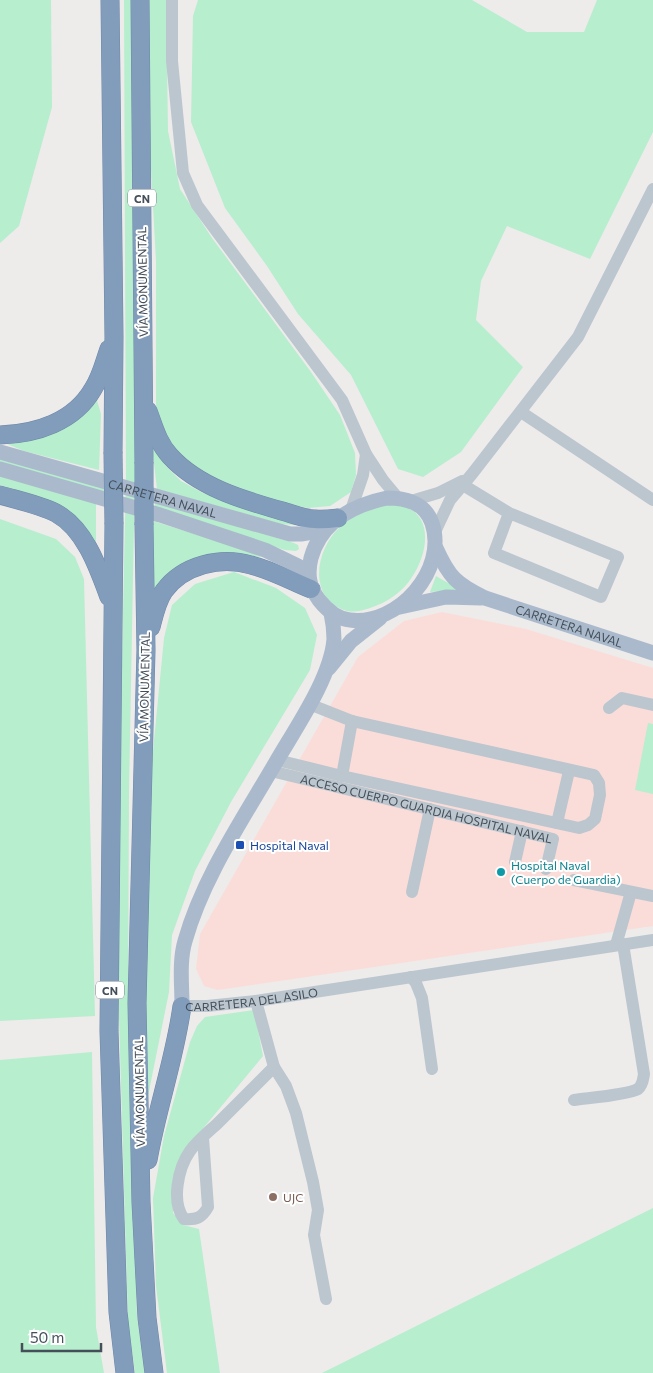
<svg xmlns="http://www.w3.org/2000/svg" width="653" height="1373" viewBox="0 0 653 1373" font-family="Commissioner,sans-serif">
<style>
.medical{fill:#faddd9}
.green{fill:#b7eece}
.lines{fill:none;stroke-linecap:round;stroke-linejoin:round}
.highway-casing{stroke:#6d88a8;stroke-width:19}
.minor{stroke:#bcc6cf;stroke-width:12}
.major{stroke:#aabacc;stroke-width:15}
.highway{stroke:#829dbc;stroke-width:18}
.highway-bridge-casing{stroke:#6d88a8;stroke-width:19;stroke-linecap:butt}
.highway-bridge{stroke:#829dbc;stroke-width:18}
.transit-dot{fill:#1a4fb4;stroke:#fff;stroke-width:2}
.culture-dot{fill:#0f9aa8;stroke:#fff;stroke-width:2}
.education-dot{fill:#8d6e63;stroke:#fff;stroke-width:2}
.labels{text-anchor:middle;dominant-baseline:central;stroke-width:4;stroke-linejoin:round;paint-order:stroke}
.shield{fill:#fff;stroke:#7c848b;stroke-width:1}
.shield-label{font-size:11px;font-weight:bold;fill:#444f59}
.street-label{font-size:12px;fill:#444f59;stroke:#fff}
.transit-label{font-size:12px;fill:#164399;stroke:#fff;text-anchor:start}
.culture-label{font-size:12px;fill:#0d838f;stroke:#fff;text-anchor:start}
.education-label{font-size:12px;fill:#785e54;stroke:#fff;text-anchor:start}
</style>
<rect width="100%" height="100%" fill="#eeebeb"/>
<!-- medical -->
<polygon class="medical" points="442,612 526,629 653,668 653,926 218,990 204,986 196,969 200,934 358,657 404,621"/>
<!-- green -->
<g class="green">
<polygon points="0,0 51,0 52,107 19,226 0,243"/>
<polygon points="124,0 133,0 135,470 129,791 128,1011 137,1316 145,1373 135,1373 128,1322 119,1017 119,797 126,476"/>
<polygon points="148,0 166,0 168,131 180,189 212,238 311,372 340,415 355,453 356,475 351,492 330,506 308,508 255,498 204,478 164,441 156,409 156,261 150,151"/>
<polygon points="198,0 472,0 527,32 584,32 597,0 653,0 653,132 590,259 507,226 481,281 476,320 523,367 461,452 423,477 398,469 351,375 298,314 267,266 225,208 191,122 193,16"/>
<polygon points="96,397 101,414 99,470 24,451 0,441"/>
<polygon points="151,438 153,446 165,465 181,481 203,493 302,523 294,525 281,524 157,489"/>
<polygon points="0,458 105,487 104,492 0,464"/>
<polygon points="0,476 96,503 96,551 79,521 56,503 0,485"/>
<polygon points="155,501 294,543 298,545 299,549 296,551 285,550 155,508"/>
<path d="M387,504C392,505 398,504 403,506C435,516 427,555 412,577C403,592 386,603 370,608C362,611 352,613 344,610C307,596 316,549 340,527C353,515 370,508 387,504Z"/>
<polygon points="0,519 56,539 75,557 84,579 95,1016 0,1021"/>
<polygon points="153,521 267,557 224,556 154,596 149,585"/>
<polygon points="234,572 276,588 305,608 317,635 310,670 231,802 195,871 172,935 169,992 148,1096 144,912 152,761 164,638 172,605 195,584"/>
<polygon points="436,576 460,590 430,592"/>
<polygon points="648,723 653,724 653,794 635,790"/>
<polygon points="254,1010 263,1056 191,1143 173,1191 173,1213 183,1225 199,1229 220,1373 167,1373 156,1286 153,1198 164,1136 190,1042 197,1026 205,1017"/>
<polygon points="92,1052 96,1327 104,1373 0,1373 0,1060"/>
<polygon points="653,1208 653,1373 322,1373"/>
</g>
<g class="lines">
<!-- highway casing -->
<g class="highway-casing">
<g id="highway">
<polyline points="110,0 114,337 113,452"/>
<polyline points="140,0 144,462"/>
<path d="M148,411C154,427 158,443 170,456C198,487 243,500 282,511C293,514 304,519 315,519C323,520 330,519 338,518"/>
<path d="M0,435C36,434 74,422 93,389C101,377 104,363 109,349"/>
<path d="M0,495C17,500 40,505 56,513C85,529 98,567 109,597"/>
<polyline points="114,524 109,1031 118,1312 125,1373"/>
<polyline points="144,525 146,650 137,1003 141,1202 147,1318 154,1373"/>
<path d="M151,627C154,615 157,601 164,591C183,565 220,556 251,565C272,570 291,581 311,589"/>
<path d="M148,1160C157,1108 175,1058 182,1006"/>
</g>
</g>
<!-- minor -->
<g class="minor">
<polyline points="172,0 172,61 183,173 197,205 342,400 366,454 383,480 398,498"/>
<polyline points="521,412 653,500"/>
<polyline points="463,485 509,513 618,557 601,597 494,553 509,513"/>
<polyline points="411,501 438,493 462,481"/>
<polyline points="351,510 363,475 366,454"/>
<polyline points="435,532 450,500 472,474 578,337 653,189"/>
<polyline points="609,708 622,698 653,705"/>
<polyline points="277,760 342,776 579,828 588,825 595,819 600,795 599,783 594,775 352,721 309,704"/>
<path id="s1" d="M271,771L553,839L546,869"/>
<polyline points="342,776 352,721"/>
<polyline points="557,823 569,771"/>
<polyline points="515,862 522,831"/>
<polyline points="574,880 653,896"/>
<polyline points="412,892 430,809"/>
<polyline points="616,945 631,892"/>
<polyline points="411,977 416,983 422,998 432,1069"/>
<path id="s2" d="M182,1006H207L256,1001L653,940"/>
<polyline points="274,1067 286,1086 296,1113 313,1182 318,1210 314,1235 326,1299"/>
<path d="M574,1100C587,1098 628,1095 638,1089C643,1085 643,1079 644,1074L623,944"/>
<path d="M203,1138L208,1207C202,1218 196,1220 184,1219C171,1202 178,1168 190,1151C197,1141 208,1132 217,1124C236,1105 255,1086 274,1067L256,1001"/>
</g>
<!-- major -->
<g class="major">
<path id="s3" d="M0,452L290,534H301L325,530"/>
<polyline points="0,469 160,515 265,550 298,566 309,581"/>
<path d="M387,498C407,498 425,503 432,523C448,570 398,626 350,620C337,619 327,610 319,600C309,587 307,574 311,558C321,522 353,505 387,498Z"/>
<path id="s4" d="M436,548C449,577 456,584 485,598L653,653"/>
<polyline points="400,607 446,597 481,598"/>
<polyline points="329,668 351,641 380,618"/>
<path d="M182,1006C182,985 179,961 185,941C203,877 243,819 276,762C295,729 331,678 334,639C334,630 333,622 331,613"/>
</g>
<!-- highway -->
<use href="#highway" class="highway"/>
<!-- highway-bridge casing -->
<g class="highway-bridge-casing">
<g id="highway-bridge">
<polyline points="113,452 114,524"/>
<polyline points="144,525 144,462"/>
</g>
</g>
<!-- highway-bridge -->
<use href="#highway-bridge" class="highway-bridge"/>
</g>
<!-- markers -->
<rect class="transit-dot" x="235" y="840" width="10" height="10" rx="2.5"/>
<circle class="culture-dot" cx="501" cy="872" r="5"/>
<circle class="education-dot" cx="273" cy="1197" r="5"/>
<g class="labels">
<!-- shield labels -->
<g class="shield">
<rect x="128" y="189.5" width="28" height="17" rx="4"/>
<rect x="96" y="981.5" width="28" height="17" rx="4"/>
</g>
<g class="shield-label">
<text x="142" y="198">CN</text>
<text x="110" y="990">CN</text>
</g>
<!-- street labels -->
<g class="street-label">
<text transform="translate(142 282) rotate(-91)">VÍA MONUMENTAL</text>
<text stroke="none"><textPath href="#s3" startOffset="169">CARRETERA NAVAL</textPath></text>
<text stroke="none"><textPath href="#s4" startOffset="161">CARRETERA NAVAL</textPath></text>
<text transform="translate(144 687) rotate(-89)">VÍA MONUMENTAL</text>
<text stroke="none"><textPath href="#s1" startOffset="160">ACCESO CUERPO GUARDIA HOSPITAL NAVAL</textPath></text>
<text stroke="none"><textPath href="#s2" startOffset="70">CARRETERA DEL ASILO</textPath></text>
<text transform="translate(139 1092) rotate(-91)">VÍA MONUMENTAL</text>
</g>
<!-- transit labels -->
<g class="transit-label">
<text x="250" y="845">Hospital Naval</text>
</g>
<!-- culture labels -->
<g class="culture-label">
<text x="511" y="865">Hospital Naval<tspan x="511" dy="14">(Cuerpo de Guardia)</tspan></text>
</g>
<!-- education labels -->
<g class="education-label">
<text x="283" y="1197">UJC</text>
</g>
</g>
<!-- scale -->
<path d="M22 1343v8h79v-8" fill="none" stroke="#444f59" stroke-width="2.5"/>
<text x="30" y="1343" font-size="15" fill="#444f59" stroke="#ffffff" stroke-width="4" paint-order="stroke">50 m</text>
</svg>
